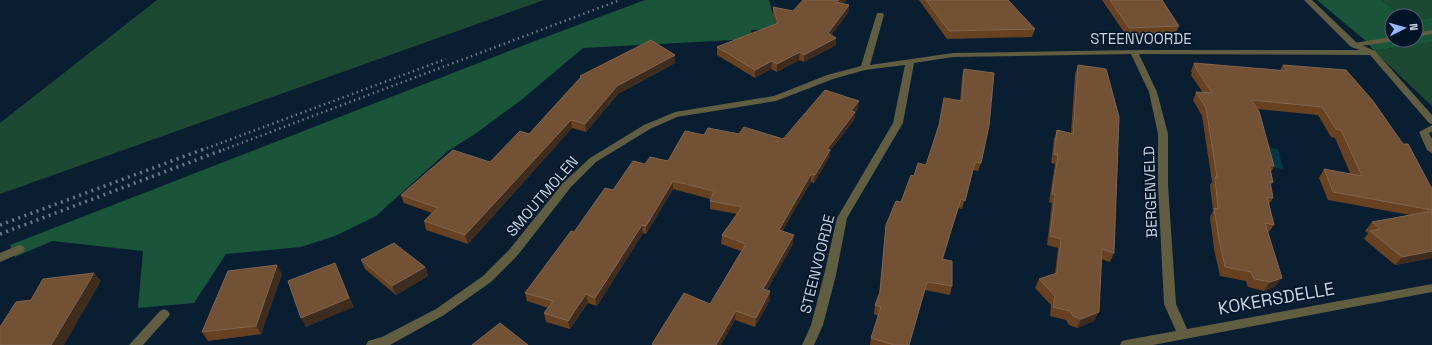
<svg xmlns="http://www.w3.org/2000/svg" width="1432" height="345" viewBox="0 0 1432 345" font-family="'Space Grotesk',sans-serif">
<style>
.green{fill:#1d4933}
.forest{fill:#1a553a}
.water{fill:#003945}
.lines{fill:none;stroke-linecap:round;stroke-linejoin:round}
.lane{fill:#605d41;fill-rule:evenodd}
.street{fill:#605d41;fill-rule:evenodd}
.rail-far1{stroke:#687989;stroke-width:2.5;stroke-dasharray:1.5 3.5;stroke-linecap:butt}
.rail{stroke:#687989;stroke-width:3.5;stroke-dasharray:2 4.5;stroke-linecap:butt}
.wall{fill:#674120}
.shaded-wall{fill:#3e2c1f}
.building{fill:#725135;stroke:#7f6550}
.labels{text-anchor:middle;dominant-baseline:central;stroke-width:3;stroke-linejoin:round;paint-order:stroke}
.street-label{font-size:15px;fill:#c7d4e1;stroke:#021528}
.near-street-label{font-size:18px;fill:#c7d4e1;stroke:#021528}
</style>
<rect width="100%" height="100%" fill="#0a1e32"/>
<!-- green -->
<g class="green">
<polygon points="157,0 544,0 0,194 0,123"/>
<polygon points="1382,0 1432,0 1432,17 1416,20 1416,16 1401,16"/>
<polygon points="1432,42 1432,106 1374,51"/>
</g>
<!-- forest -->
<g class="forest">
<polygon points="645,0 769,0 777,29 751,30 752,39 583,48 520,101 475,134 448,151 376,216 335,236 301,247 226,254 194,303 138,308 143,251 52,241 15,257 10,245 535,41"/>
<polygon points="1317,0 1382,0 1401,16 1392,16 1392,40 1416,40 1416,20 1432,17 1432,42 1374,51 1366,41"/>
</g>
<!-- water -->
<polygon class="water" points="1267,147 1278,149 1283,169 1272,167"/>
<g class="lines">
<!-- lane -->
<g class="lane">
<polygon points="1432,30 1432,34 1416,37 1416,33"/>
<polygon points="1392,37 1392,40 1395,41 1354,47 1350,45 1354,43"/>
<polygon points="19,245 23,246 25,249 23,252 0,262 0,253"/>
</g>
<!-- street -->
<g class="street">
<polygon points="1304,0 1312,0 1357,43 1375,51 1432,115 1432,124 1429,123 1370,55 1139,54 1157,92 1168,134 1168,185 1176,304 1187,329 1432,284 1432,292 1153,345 1120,345 1122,341 1126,340 1176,331 1164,304 1158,185 1158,134 1149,92 1131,54 953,57 914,63 903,123 847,218 836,275 823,325 814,345 802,345 811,325 824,275 837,218 893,123 905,65 865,70 833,79 776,101 677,117 650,129 596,162 571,187 517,256 491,282 444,315 390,345 366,345 368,341 382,337 436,309 483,276 509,250 563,183 590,158 644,125 675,112 774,96 827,75 861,66 877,13 883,13 884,15 870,65 953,53 1134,50 1360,50 1351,47"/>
<polygon points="1432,125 1432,132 1429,133 1432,139 1432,153 1427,150 1419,132"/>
<polygon points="164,309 168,311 170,314 168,317 143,345 129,345 160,311"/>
</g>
<!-- rail-far1 -->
<g class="rail-far1">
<polyline points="202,150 446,59"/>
<polyline points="223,150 620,0"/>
</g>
<!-- rail -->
<g class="rail">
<polyline points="0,225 204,149"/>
<polyline points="0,234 225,149"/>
</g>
</g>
<!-- wall -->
<g class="wall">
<polygon points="803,0 847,0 842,4 849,5 848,13 831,35 836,45 804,62 799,60 777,72 771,69 755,78 717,55 717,47 776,24 773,15 773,7 793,11"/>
<polygon points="919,0 1008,0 1035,29 1032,37 947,39"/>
<polygon points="1102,0 1162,0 1179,26 1176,33 1126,35"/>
<polygon points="675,63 618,94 586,132 572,128 468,244 426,230 424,221 432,213 404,203 401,195 490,162 529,134 580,78 580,76"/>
<polygon points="1194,63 1280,70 1283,65 1432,189 1432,258 1395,265 1364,239 1368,233 1365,231 1372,222 1410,215 1328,200 1319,178 1324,169 1351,175 1335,138 1331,137 1318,115 1257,109 1274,166 1271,172 1273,182 1270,186 1273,198 1269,204 1274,225 1268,233 1276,286 1264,291 1248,287 1246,281 1220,276 1214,249 1210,217 1213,211 1210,185 1212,182 1202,116 1193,100 1196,92 1203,93 1191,75 1192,73 1191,71"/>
<polygon points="1078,65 1114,253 1110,262 1101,259 1094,321 1077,328 1069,325 1066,320 1050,316 1051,305 1035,288 1039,279 1055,274 1058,248 1047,245 1052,203 1049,202 1055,164 1051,163 1054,139 1057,130 1071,133 1075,74"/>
<polygon points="964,69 981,163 978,171 973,170 962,209 958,208 943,260 952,286 950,295 925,290 909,345 870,345 871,338 879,316 874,314 875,305 879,296 885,234 886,225 901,202 914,176 926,165 960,101 962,77"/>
<polygon points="858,109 855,113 854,120 830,151 829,158 814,183 811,182 782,231 793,244 767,290 770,291 770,300 755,327 735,320 721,345 652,345 652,344 710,304 741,251 721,244 722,235 737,214 710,209 710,199 673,189 646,234 643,233 597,306 588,303 570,329 546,322 544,313 548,308 527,301 525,293 574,232 613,190 645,164 668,161 704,135 739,134 783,139"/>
<polygon points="361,260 425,267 428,276 396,295 365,269"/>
<polygon points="282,274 261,334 208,341 202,332"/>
</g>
<!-- shaded-wall -->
<g class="shaded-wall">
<polygon points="839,0 847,0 835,10 836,2"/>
<polygon points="849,5 848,13 827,41 828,33"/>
<polygon points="836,38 836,45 804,62 804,55"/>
<polygon points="800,52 799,60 777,72 777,64"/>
<polygon points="675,55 675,63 618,94 586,132 585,124 617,86"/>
<polygon points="772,61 771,69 755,78 755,70"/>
<polygon points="859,101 858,109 855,113 854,120 830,151 829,158 814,183 815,175 827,149 851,111"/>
<polygon points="571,120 572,128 468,244 465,235"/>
<polygon points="811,174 811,182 778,239 779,230"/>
<polygon points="673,181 673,189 646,234 646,226"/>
<polygon points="642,225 643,233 597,306 595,298"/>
<polygon points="794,235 793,244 763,297 763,289"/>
<polygon points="1432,251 1432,258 1395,265 1402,257"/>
<polygon points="335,263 354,307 306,327 301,318"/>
<polygon points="277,265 282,274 261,334 256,326"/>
<polygon points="425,267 428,276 396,295 392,286"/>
<polygon points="94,273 101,281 64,345 51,345"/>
<polygon points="1282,278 1276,286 1264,291 1270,282"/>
<polygon points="770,291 770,300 755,327 756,318"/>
<polygon points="586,294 588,303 570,329 568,321"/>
<polygon points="736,311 735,320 721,345 716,345"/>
<polygon points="1099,312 1094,321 1077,328 1081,319"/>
</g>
<!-- building -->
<g class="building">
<polygon points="803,0 839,0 836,2 849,5 828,33 836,38 804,55 800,52 777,64 772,61 755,70 717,47 778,23 773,7 793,11"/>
<polygon points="926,0 1008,0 1035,29 949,31"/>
<polygon points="1110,0 1162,0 1179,26 1129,28"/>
<polygon points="651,40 675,55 617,86 585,124 571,120 465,235 424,221 438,208 401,195 453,150 490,162 520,131 529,134 581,77 580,76"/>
<polygon points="1194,63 1287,71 1283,65 1346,70 1373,101 1403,144 1408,144 1432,189 1432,210 1333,192 1324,169 1362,176 1341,130 1336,129 1322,107 1251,100 1259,111 1274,166 1269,165 1273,182 1270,182 1273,198 1267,197 1274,225 1265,223 1282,278 1270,282 1254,279 1251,272 1225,267 1219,240 1214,208 1218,209 1215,177 1217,177 1206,108 1196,92 1212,93 1195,67 1196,67"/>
<polygon points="1078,65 1106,69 1119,117 1114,253 1102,249 1099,312 1081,319 1073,316 1070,311 1053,307 1055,296 1039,279 1057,273 1061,239 1050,236 1055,195 1052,194 1058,155 1054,154 1057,130 1073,134"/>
<polygon points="964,69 994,73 989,126 981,163 975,162 965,201 961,199 942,259 952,261 952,286 927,282 909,345 894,345 871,338 881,307 875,305 880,292 886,225 896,201 901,202 911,175 914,176 918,163 926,165 939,125 944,98 962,101"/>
<polygon points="825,90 859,101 851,111 855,112 827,149 830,150 815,175 811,174 779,230 794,235 763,289 770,291 756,318 736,311 716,345 654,345 652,344 684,293 710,304 746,244 722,235 742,207 710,201 714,191 673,181 646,226 642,225 595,298 586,294 568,321 544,313 553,301 525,293 571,231 574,232 605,188 613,190 633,161 645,164 650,157 668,161 685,131 704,135 708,128 739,134 744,127 783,139"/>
<polygon points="1432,211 1432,251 1402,257 1370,231 1380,229 1372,222"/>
<polygon points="394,243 425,267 392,286 361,260"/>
<polygon points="335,263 349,298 301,318 288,281"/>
<polygon points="277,265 256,326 202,332 228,271"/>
<polygon points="94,273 51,345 0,345 0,327 16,302 31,300 43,279"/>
<polygon points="500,323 528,345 472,345"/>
</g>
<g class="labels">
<!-- street labels -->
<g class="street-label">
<text x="1141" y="38">STEENVOORDE</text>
<text transform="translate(1150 192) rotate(-92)">BERGENVELD</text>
<text transform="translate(542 196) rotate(-49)">SMOUTMOLEN</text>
<text transform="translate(817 264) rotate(-76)">STEENVOORDE</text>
</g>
<!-- near-street labels -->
<g class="near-street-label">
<text transform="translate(1276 298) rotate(-10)">KOKERSDELLE</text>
</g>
</g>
<!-- north arrow -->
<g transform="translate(1404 28) rotate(84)"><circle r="19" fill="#021528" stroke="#516172"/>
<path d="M0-3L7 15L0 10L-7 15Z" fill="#9cb4fd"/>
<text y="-6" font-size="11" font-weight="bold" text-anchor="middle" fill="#c7d4e1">N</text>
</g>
</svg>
